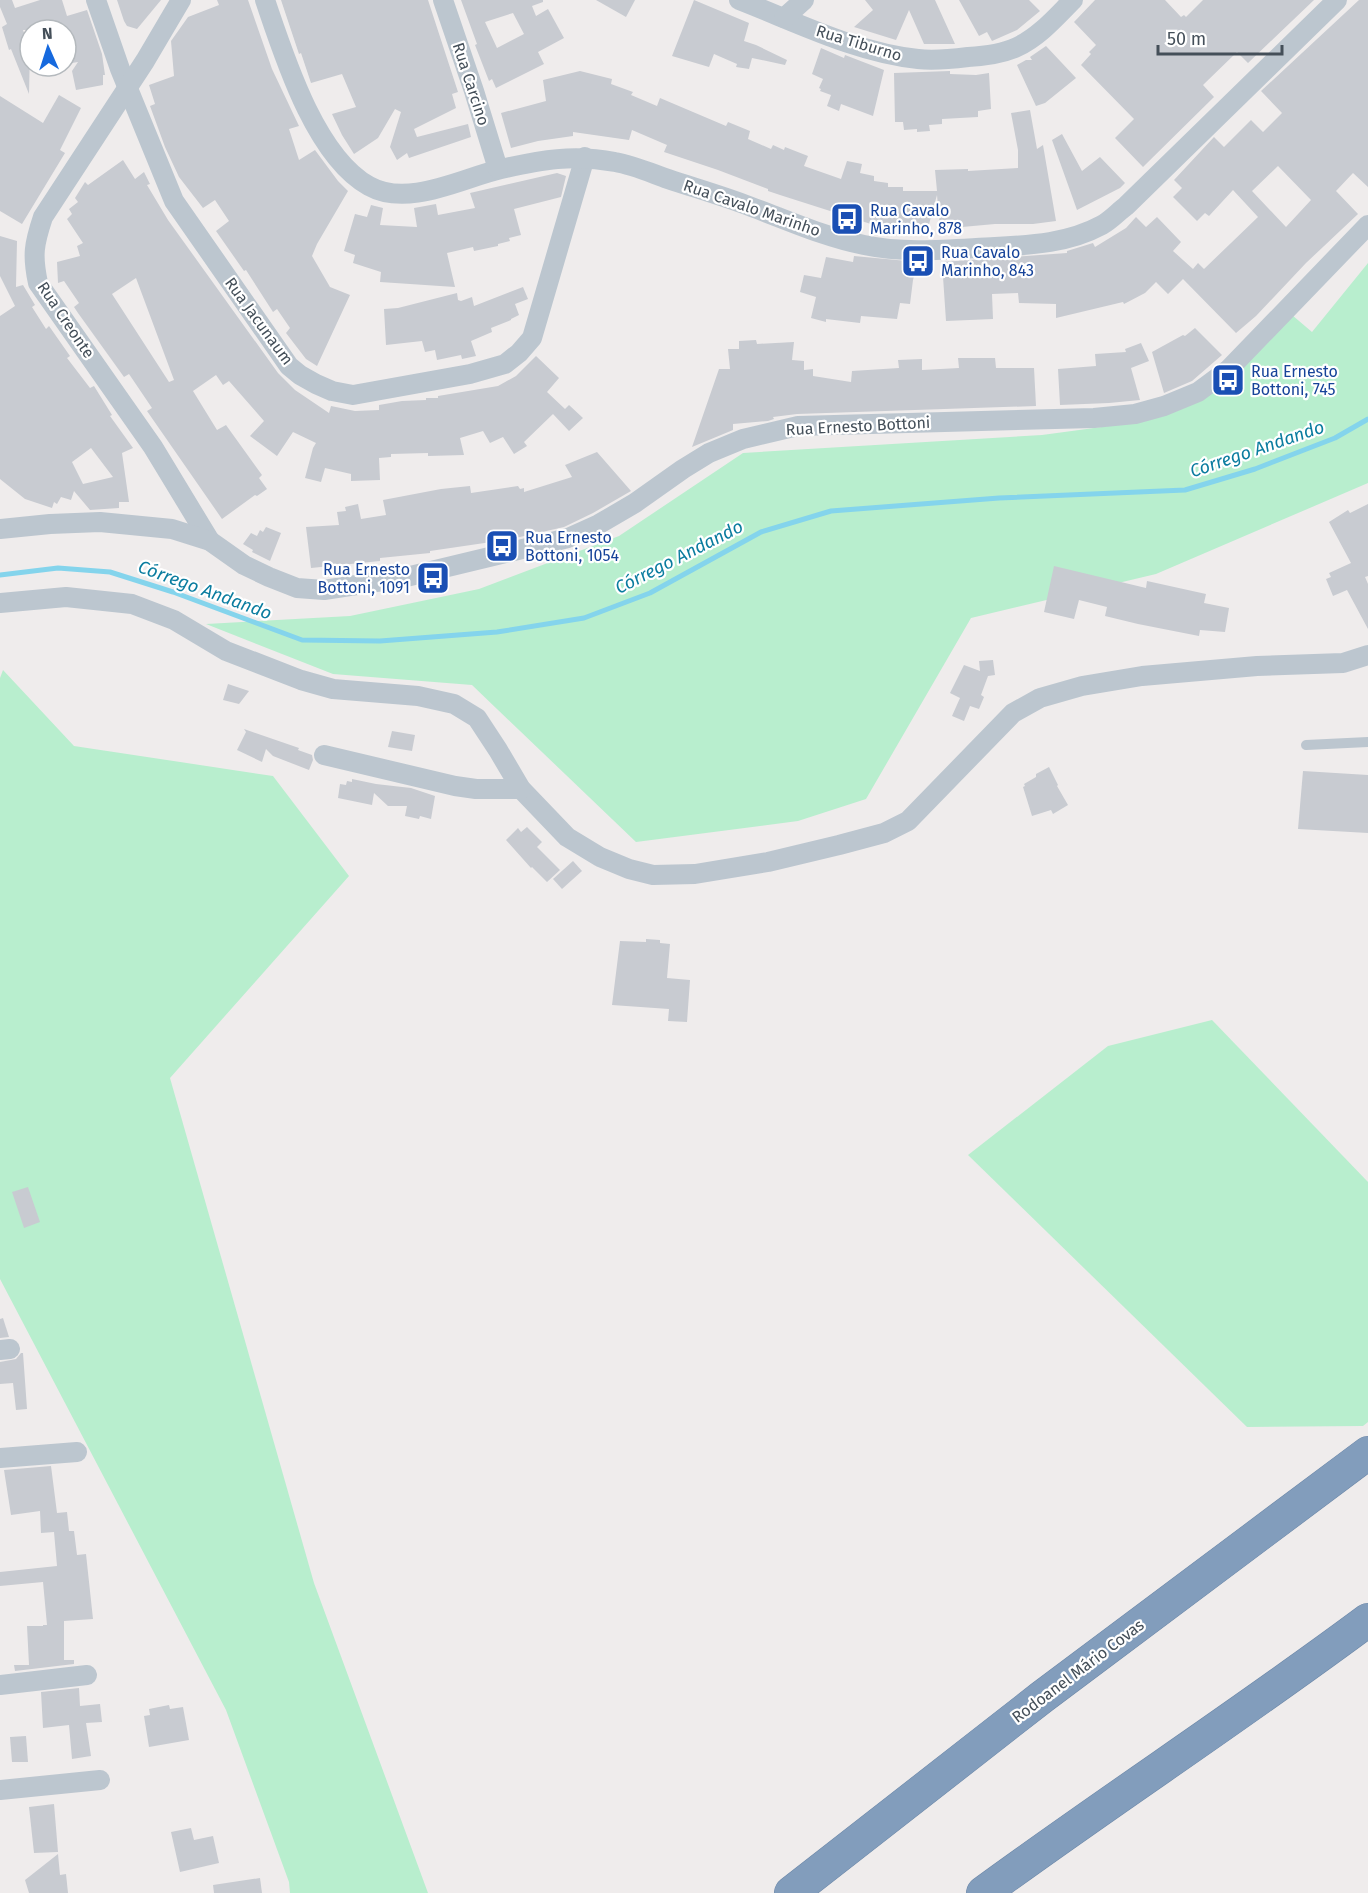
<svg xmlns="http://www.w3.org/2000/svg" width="1368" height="1893" viewBox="0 0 1368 1893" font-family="'Fira Sans',sans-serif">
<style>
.green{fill:#b8eece}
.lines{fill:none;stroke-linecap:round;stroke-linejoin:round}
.stream{stroke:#84d4ec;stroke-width:5}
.building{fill:#c8cbd1;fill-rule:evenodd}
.motorway-casing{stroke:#6d88a8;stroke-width:34}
.service{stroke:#bcc6cf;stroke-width:10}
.minor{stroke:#bcc6cf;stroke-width:20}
.motorway{stroke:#829dbc;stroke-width:33}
.labels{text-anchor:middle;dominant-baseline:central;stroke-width:4.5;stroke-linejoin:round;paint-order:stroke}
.street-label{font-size:16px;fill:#444f59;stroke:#fff}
.transit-label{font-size:16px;fill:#164399;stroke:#fff;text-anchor:start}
.water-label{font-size:18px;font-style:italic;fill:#0a7c9f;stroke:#fff}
</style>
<rect width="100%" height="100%" fill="#efecec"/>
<!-- green -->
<g class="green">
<polygon points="1368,263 1368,483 1156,574 971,618 866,799 798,821 636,842 472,685 333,674 206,624 350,616 479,589 619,536 743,453 1042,435 1146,421 1292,315 1312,332"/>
<polygon points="3,670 74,746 273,776 349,876 170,1078 314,1583 428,1893 290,1893 289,1882 226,1710 0,1279 0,678"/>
<polygon points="1212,1020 1368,1182 1368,1422 1363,1426 1247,1427 968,1155 1108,1046"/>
</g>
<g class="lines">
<!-- stream -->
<polyline class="stream" points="0,575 58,568 110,572 173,592 302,640 380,641 497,632 584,618 650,593 761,532 831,511 999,498 1185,490 1255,469 1335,438 1368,419"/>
</g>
<!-- building -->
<g class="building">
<polygon points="0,0 12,0 15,8 40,0 62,0 67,16 87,10 102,54 105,75 103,75 103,85 76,90 72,71 78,62 66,64 66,30 23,30 30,50 29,94 11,49 9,50 2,27 7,24 0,7"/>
<polygon points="117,0 161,0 137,29 127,26 124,21"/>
<polygon points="217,0 248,0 272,69 299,126 289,129 299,160 315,150 338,181 348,191 317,244 312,256 330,287 350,295 317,366 306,359 286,333 290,328 277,309 273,312 246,270 244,271 216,231 229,221 215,200 203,208 179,177 165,147 150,106 155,104 149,85 174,76 171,41 188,17 219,5"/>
<polygon points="281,0 428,0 458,92 452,94 456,108 414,129 417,137 468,124 471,137 409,158 407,153 397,160 390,147 401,112 395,109 378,138 354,154 342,135 332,114 356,107 342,74 311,83 301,53 299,54"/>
<path d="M461,0H543V2L532,6L536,16L548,9L564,38L538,52L544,64L496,88L492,79L489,81L475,45L477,44ZM513,13L524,34L497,48L485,22Z"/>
<polygon points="596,0 635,0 626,17"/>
<polygon points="694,0 749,23 744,41 756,45 787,60 785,65 752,58 749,69 736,67 737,64 714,54 709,67 672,56"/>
<polygon points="865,0 935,0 955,44 924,44 909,10 896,40 854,27 873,10"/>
<polygon points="959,0 1029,0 1040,11 1017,30 992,41 987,32 979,36"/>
<polygon points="1095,0 1165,0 1181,17 1184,15 1186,17 1203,0 1314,0 1248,63 1237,52 1203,85 1214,97 1143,167 1115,138 1134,119 1081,65 1091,54 1089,52 1096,45 1074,22"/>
<path d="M1359,0H1368V187L1353,173L1336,191L1358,214L1306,263L1256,316L1236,333L1183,279L1168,294L1156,282L1145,293L1124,304L1123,302L1056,318V304L1019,303L1018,293L992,294L993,319L946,321L942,262L1067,253V251L1093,243L1095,247L1126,228L1136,217L1146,227L1157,217L1181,242L1173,251L1193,269L1198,263L1204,269L1258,217L1233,190L1209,216L1205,213L1197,221L1173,197L1182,188L1174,180L1214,137L1224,147L1251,120L1263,132L1282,113L1261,91ZM1278,166L1311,200L1286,227L1252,191Z"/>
<polygon points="1046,46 1076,78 1045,103 1036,106 1017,65 1026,60 1032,60 1030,57"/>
<polygon points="821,48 844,58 845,55 884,70 873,116 841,104 839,111 827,106 831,95 820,91 821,89 819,88 823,79 812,74"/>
<polygon points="580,71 612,79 611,84 633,92 631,95 657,106 660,98 726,126 728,122 750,131 748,139 771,149 773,145 784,150 785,147 808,156 804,166 841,179 847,161 862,164 860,173 874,176 874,181 888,183 888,187 903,187 903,191 937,191 935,170 968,169 968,171 1018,168 1018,150 1011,113 1030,110 1037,149 1043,145 1056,221 1033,224 995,224 940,229 937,195 928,228 898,228 874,225 780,195 768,191 768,189 718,170 664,152 667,145 632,130 629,140 573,132 573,136 538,141 511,148 501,113 546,101 543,80"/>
<polygon points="950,71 950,74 976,75 989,73 991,109 978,111 978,117 942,119 942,124 929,125 930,131 917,132 917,129 904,130 903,122 895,122 894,73"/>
<polygon points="59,95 81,108 60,150 65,153 22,224 0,211 0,96 43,123"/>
<polygon points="1062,134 1082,171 1100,157 1125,183 1120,188 1077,210 1052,140"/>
<path d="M123,160L135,179L144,172L150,184L147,185L168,220L278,373L295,390L329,413L331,406L355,411L379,410V405L402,401L426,400V398H438V396L498,386L516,376L536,356L559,378L547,392L565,409L569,405L583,418L569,431L553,414L524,442L527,446L514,454L503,437L490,443L483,431L460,438L464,455L428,456V453L391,454V457L379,458L380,480L351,481V474L325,468L321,482L305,478L313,448L316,443L293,432L277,456L250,436L264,421L229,381L223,385L216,375L193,391L217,430L226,425L262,475L259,478L267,489L257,496L255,495L222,519L147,411L152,408L129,374L124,377L78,313L74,307L79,303L64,281L58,283L57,262L80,256L77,246L83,243L67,219L72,214L69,209L78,202L75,198L85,182L88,185ZM136,278L174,380L169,382L112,294Z"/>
<polygon points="557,173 566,176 561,197 514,209 521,235 509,238 510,241 498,244 498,246 474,251 473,247 447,253 455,287 380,282 381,272 353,263 355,255 344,251 355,214 367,217 371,205 383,208 380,225 417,227 414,208 436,204 438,215 475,208 470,193"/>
<path d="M0,236L17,241L16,287L23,285L35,305L32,307L46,329L49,326L70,356L67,358L90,388L94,386L112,415L110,416L133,448L122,453L129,502H119V508L90,510L74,491L71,500L61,497L57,504L54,502L52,508L25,499L0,479V316L15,306L0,276ZM91,448L113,477L83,484L72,462Z"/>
<polygon points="854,256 918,262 913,280 910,304 900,303 897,319 861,316 860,323 826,319 826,322 811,318 816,297 800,292 804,275 821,278 826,257 853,262"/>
<polygon points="523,287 528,299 515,304 519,315 511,319 511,320 491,328 492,332 471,341 476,356 462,359 461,355 437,360 435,350 425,352 422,341 386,345 384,309 398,308 457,293 458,300 461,301 472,297 474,306"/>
<polygon points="1195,328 1222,355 1192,381 1164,393 1152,352 1183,335 1185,336"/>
<polygon points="756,340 757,344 794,342 792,360 804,361 804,370 813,369 813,376 851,382 852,371 899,368 898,360 922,359 922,370 959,368 958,358 995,358 996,368 1034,368 1036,406 797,414 773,417 774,419 768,421 733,424 733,430 692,447 719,369 730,369 728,349 739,349 739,341"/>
<polygon points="1141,343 1149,361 1131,368 1140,400 1109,403 1060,405 1058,369 1096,366 1095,354 1126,352 1125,349"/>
<polygon points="597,452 631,491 593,513 564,527 511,539 430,551 430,553 380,558 380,561 311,568 306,527 339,525 337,512 346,511 345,507 358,504 361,519 386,515 383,500 441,489 470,486 471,493 518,486 520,489 524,488 524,492 572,477 565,465"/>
<polygon points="1368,504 1368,576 1365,577 1368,584 1368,629 1347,590 1333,596 1326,579 1331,577 1329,573 1351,563 1329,522 1348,510 1350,513"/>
<polygon points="266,527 281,533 270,561 252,552 253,550 243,544 251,533 257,536 260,530 263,532"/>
<polygon points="1054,566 1146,588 1147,581 1206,594 1204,603 1229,608 1225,632 1200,630 1199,636 1138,624 1105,616 1107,607 1079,600 1074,619 1044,612"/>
<polygon points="993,660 995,675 988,676 981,695 984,697 979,709 970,706 964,721 952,716 960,698 950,693 964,665 980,671 979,661"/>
<polygon points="228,684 249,691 239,704 223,700"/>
<polygon points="244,729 299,748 298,750 312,755 313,760 309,770 273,756 266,749 262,762 237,750 246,732"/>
<polygon points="392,731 415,735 412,751 388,747"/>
<polygon points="1049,767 1058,785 1057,786 1068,805 1053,814 1051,810 1032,816 1023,787 1025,786 1024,784 1036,777 1036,774"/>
<polygon points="1303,771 1368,775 1368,833 1298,829"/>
<polygon points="352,779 376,784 411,788 435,796 431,819 420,816 419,819 405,816 407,806 388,806 374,793 372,805 338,798 340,784 346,785 347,781 352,782"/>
<polygon points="527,827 542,842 537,847 560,870 547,882 532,867 531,868 506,840 518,828 521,832"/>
<polygon points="573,861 582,871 562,889 553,879"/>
<polygon points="646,939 660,940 660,943 670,944 667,978 690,980 687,1022 668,1021 669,1009 612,1005 620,941 646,942"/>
<polygon points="28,1187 40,1222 24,1228 12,1192"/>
<polygon points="3,1318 9,1337 0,1338 0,1319"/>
<polygon points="21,1353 23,1353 27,1409 16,1410 13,1383 0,1384 0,1362 16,1359"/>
<polygon points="51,1466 57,1513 67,1512 69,1531 74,1531 77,1555 86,1554 93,1619 64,1621 64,1660 74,1660 74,1664 15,1671 14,1665 29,1665 27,1626 43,1626 43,1625 47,1625 43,1582 0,1586 0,1572 57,1566 54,1532 41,1533 40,1511 11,1515 4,1470"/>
<polygon points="79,1688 80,1706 100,1704 102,1722 86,1723 91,1756 72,1759 69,1725 43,1728 41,1692"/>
<polygon points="169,1705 170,1709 183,1707 189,1740 149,1747 144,1716 150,1715 149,1709"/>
<polygon points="26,1736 28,1762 12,1762 10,1737"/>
<polygon points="54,1804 58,1852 34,1853 29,1807"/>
<polygon points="191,1828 194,1840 213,1836 219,1863 180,1872 171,1832"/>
<polygon points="58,1854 60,1875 66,1874 68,1893 29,1893 25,1880"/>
<polygon points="260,1878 262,1893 214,1893 213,1885"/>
</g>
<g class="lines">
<!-- motorway casing -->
<g class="motorway-casing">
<g id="motorway">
<polyline points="791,1893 1042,1697 1368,1453"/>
<path d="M983,1893C1110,1800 1242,1714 1368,1620"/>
</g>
</g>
<!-- service -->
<polyline class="service" points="1306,745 1368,742"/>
<!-- minor -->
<g class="minor">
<polyline points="96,0 120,69 174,201 289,366 300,375 316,384 332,391 353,395 470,374 505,364 519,353 532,338 585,157"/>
<path d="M181,0L145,61L43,217C34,244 32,255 38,283L153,447L210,541"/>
<path d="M265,0C284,56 315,156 369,186C408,208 462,178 501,169C541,160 573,154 615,162C633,165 651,173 668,179C695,188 723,196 749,206C787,220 824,237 864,245C906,254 952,249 995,247C1032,245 1069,243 1102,225C1111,220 1118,212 1126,206L1337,0"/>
<polyline points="443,0 474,91 498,169"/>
<path d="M739,0C796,22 857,53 918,59C934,61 952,59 968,57C985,56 1002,54 1017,47C1039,37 1056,17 1073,0"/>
<polyline points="784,18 804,0"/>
<polyline points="0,529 50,524 100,522 172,529 210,541 244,565 269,577 297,588 324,590 402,578 568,538 599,524 635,503 683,469 709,453 743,439 798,426 1094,418 1135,414 1164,406 1198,392 1229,369 1368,225"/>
<polyline points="0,603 66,597 132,604 174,620 226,651 301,680 333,689 418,696 454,704 477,718 498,750 521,789 567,837 600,857 629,869 653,875 695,874 768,862 839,845 884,833 908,821 1013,713 1040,698 1082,686 1142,676 1257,666 1343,663 1368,655"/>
<polyline points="324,755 455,786 476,789 521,789"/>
<polyline points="0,1350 10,1349"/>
<polyline points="0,1458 77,1452"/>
<polyline points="0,1685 87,1675"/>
<polyline points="0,1790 100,1780"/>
</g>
<!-- motorway -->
<use href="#motorway" class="motorway"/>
</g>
<!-- icons -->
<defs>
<g id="bus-square" transform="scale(1.725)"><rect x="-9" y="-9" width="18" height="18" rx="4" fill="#1a4fb4" stroke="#fff"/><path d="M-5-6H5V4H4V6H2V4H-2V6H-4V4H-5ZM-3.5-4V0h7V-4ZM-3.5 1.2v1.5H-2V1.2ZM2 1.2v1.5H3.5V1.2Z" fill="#fff"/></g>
</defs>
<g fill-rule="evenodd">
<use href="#bus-square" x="847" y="219"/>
<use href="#bus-square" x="918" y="261"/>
<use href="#bus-square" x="1228" y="380"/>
<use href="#bus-square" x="502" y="546"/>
<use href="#bus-square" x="433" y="578"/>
</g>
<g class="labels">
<!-- street labels -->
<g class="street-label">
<text transform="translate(859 43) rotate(17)">Rua Tiburno</text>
<text transform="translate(471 84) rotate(72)">Rua Carcino</text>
<text transform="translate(752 208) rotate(19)">Rua Cavalo Marinho</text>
<text transform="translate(66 320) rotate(56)">Rua Creonte</text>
<text transform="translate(259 321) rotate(54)">Rua Jacunaum</text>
<text transform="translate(858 426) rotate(-3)">Rua Ernesto Bottoni</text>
<text transform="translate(1078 1671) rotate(-37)">Rodoanel Mário Covas</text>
</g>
<!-- transit labels -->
<g class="transit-label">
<text x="870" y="210">Rua Cavalo<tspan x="870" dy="18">Marinho, 878</tspan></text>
<text x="941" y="252">Rua Cavalo<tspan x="941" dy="18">Marinho, 843</tspan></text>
<text x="1251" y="371">Rua Ernesto<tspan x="1251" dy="18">Bottoni, 745</tspan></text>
<text x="525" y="537">Rua Ernesto<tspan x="525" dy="18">Bottoni, 1054</tspan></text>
<text x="410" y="569" text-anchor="end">Rua Ernesto<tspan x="410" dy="18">Bottoni, 1091</tspan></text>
</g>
<!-- water labels -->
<g class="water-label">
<text transform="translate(1257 449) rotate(-19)">Córrego Andando</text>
<text transform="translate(679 557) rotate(-27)">Córrego Andando</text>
<text transform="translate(205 590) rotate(20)">Córrego Andando</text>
</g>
</g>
<!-- north arrow -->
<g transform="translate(48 48) rotate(357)"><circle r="28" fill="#ffffff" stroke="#b4b9bd" stroke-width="1.5"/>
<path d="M0-4.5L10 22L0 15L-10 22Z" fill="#1669de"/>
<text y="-9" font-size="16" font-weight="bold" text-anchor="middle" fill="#444f59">N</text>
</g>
<!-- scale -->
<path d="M1158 45v9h124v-9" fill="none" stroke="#444f59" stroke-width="3"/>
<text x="1167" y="45" font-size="18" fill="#444f59" stroke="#ffffff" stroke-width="4.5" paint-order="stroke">50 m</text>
</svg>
